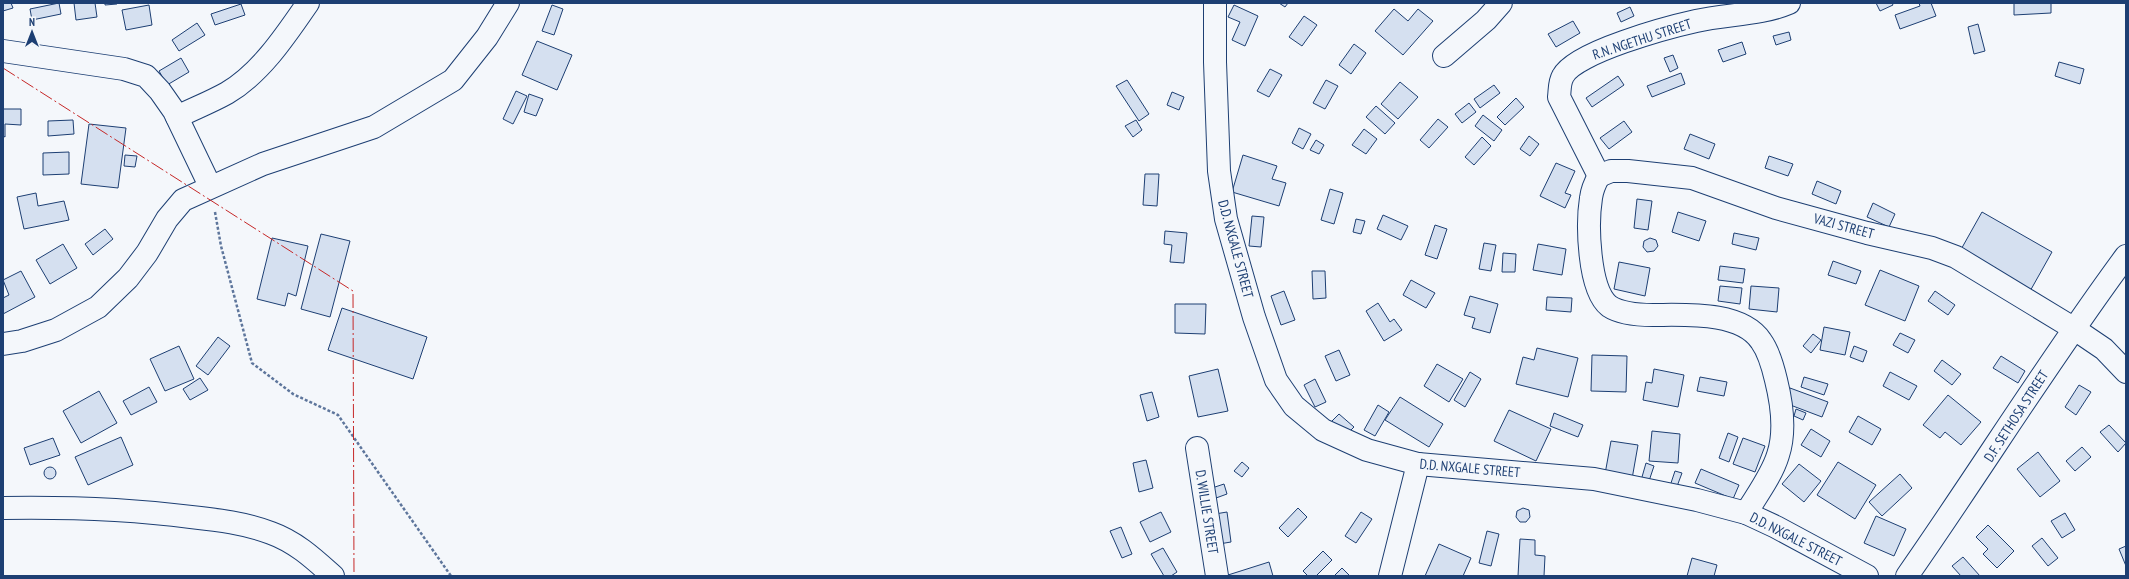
<svg xmlns="http://www.w3.org/2000/svg" width="2129" height="579" viewBox="0 0 2129 579" font-family="'PT Sans Narrow',sans-serif">
<style>
.building{fill:#d5e0f0;stroke:#1d3f73}
.lines{fill:none;stroke-linecap:round;stroke-linejoin:round}
.street-casing{stroke:#1d3f73;stroke-width:24}
.path{stroke:#5e769c;stroke-width:2.5;stroke-dasharray:3 2;stroke-linecap:butt}
.street{stroke:#f4f7fb;stroke-width:22}
.power{stroke:#c62828;stroke-width:1;stroke-dasharray:14 3 2 3;stroke-linecap:butt}
.labels{text-anchor:middle;dominant-baseline:central;stroke-width:3;stroke-linejoin:round;paint-order:stroke}
.street-label{font-size:14px;fill:#1d3f73;stroke:#f4f7fb}
</style>
<rect width="100%" height="100%" fill="#f4f7fb"/>
<!-- building -->
<g class="building">
<polygon points="3,3 11,3 13,8 3,11"/>
<polygon points="59,3 61,14 32,20 30,9"/>
<polygon points="74,3 95,3 97,17 76,20"/>
<polygon points="105,3 117,3 117,4 105,5"/>
<polygon points="1279,3 1288,3 1285,7"/>
<polygon points="1876,3 1892,3 1893,5 1880,11"/>
<polygon points="1919,3 1931,3 1936,16 1900,29 1895,15 1920,6"/>
<polygon points="2014,3 2051,3 2051,13 2014,15"/>
<polygon points="241,4 245,15 215,25 211,14"/>
<polygon points="149,5 152,25 126,30 122,10"/>
<polygon points="552,5 563,9 554,35 542,31"/>
<polygon points="1234,5 1258,16 1245,46 1232,40 1240,22 1228,17"/>
<polygon points="1630,7 1634,16 1621,22 1617,13"/>
<polygon points="1394,9 1408,21 1418,9 1433,21 1403,55 1375,31"/>
<polygon points="1304,16 1317,25 1302,46 1289,37"/>
<polygon points="1573,21 1580,33 1556,47 1548,34"/>
<polygon points="197,23 205,35 179,51 172,40"/>
<polygon points="1978,24 1985,51 1974,54 1968,27"/>
<polygon points="1789,32 1791,40 1776,45 1773,36"/>
<polygon points="537,41 572,55 557,90 522,75"/>
<polygon points="1742,42 1746,54 1723,62 1718,50"/>
<polygon points="1354,44 1366,53 1351,74 1339,65"/>
<polygon points="1673,55 1678,68 1670,72 1664,58"/>
<polygon points="181,58 189,72 167,85 159,71"/>
<polygon points="2059,62 2084,69 2080,84 2055,76"/>
<polygon points="1270,69 1282,75 1269,97 1257,91"/>
<polygon points="1681,73 1685,84 1652,97 1647,86"/>
<polygon points="1618,76 1624,85 1592,107 1586,98"/>
<polygon points="1127,80 1149,114 1139,121 1116,86"/>
<polygon points="1326,80 1338,86 1325,109 1313,103"/>
<polygon points="1400,82 1418,97 1398,119 1381,104"/>
<polygon points="1494,85 1500,93 1480,108 1474,99"/>
<polygon points="516,91 527,96 513,124 503,119"/>
<polygon points="1172,92 1184,97 1179,110 1167,105"/>
<polygon points="529,94 543,99 536,116 524,112"/>
<polygon points="1516,98 1524,107 1505,125 1497,117"/>
<polygon points="1469,103 1476,112 1462,123 1455,114"/>
<polygon points="1376,106 1395,123 1385,134 1366,117"/>
<polygon points="3,109 21,109 21,125 5,124 5,137 3,136"/>
<polygon points="1483,115 1502,130 1494,141 1475,126"/>
<polygon points="1438,119 1448,127 1429,148 1420,140"/>
<polygon points="73,120 74,134 48,136 48,121"/>
<polygon points="1136,120 1142,130 1133,137 1125,126"/>
<polygon points="1624,121 1632,132 1609,149 1600,138"/>
<polygon points="89,124 126,128 118,188 81,184"/>
<polygon points="1299,128 1311,134 1303,149 1292,143"/>
<polygon points="1364,129 1377,139 1366,154 1352,145"/>
<polygon points="1690,134 1715,144 1709,159 1684,149"/>
<polygon points="1529,136 1539,144 1530,156 1520,149"/>
<polygon points="1482,137 1491,146 1474,165 1465,157"/>
<polygon points="1316,140 1324,145 1319,154 1310,150"/>
<polygon points="69,152 69,174 43,175 43,153"/>
<polygon points="125,155 137,156 135,167 124,166"/>
<polygon points="1243,155 1277,166 1272,179 1286,183 1279,206 1232,192"/>
<polygon points="1769,156 1793,164 1788,176 1765,168"/>
<polygon points="1556,163 1575,171 1565,193 1571,195 1565,208 1540,196"/>
<polygon points="1145,174 1159,174 1157,206 1143,205"/>
<polygon points="1817,181 1841,191 1836,204 1812,194"/>
<polygon points="1330,189 1343,193 1334,224 1321,220"/>
<polygon points="36,193 38,206 64,201 69,220 24,229 17,197"/>
<polygon points="1637,199 1652,201 1648,230 1634,228"/>
<polygon points="1873,203 1895,214 1889,227 1867,217"/>
<polygon points="1678,212 1706,221 1699,241 1672,232"/>
<polygon points="1982,212 2052,252 2029,293 1959,253"/>
<polygon points="1383,215 1408,226 1401,240 1377,229"/>
<polygon points="1252,216 1264,217 1261,247 1249,246"/>
<polygon points="1356,219 1365,221 1361,234 1353,232"/>
<polygon points="1435,225 1447,229 1437,259 1425,255"/>
<polygon points="105,229 113,239 93,255 85,244"/>
<polygon points="1165,231 1187,233 1184,263 1170,262 1172,245 1164,244"/>
<polygon points="1734,233 1759,238 1756,250 1732,244"/>
<polygon points="321,234 350,241 330,317 301,309"/>
<polygon points="272,238 308,246 296,296 288,293 285,306 257,299"/>
<polygon points="1650,238 1656,240 1658,246 1654,251 1647,252 1643,247 1644,241"/>
<polygon points="1484,243 1496,245 1491,271 1479,269"/>
<polygon points="63,244 77,268 50,284 36,260"/>
<polygon points="1538,244 1566,249 1562,275 1533,270"/>
<polygon points="1503,253 1516,254 1515,272 1502,272"/>
<polygon points="1833,261 1861,271 1856,284 1828,275"/>
<polygon points="1619,262 1650,268 1645,296 1614,289"/>
<polygon points="1720,266 1745,269 1743,283 1718,280"/>
<polygon points="1880,270 1919,286 1905,321 1865,305"/>
<polygon points="21,271 35,297 3,314 3,298 9,295 3,280"/>
<polygon points="1312,271 1325,271 1326,298 1313,299"/>
<polygon points="1411,280 1435,293 1426,308 1403,295"/>
<polygon points="1720,286 1742,288 1740,304 1718,301"/>
<polygon points="1751,286 1779,288 1777,312 1749,309"/>
<polygon points="1284,291 1295,320 1281,325 1271,296"/>
<polygon points="1935,291 1955,305 1948,315 1928,301"/>
<polygon points="1470,296 1498,304 1490,333 1472,328 1475,318 1464,315"/>
<polygon points="1547,297 1572,298 1571,312 1546,310"/>
<polygon points="1378,303 1390,322 1394,319 1402,330 1384,341 1366,311"/>
<polygon points="1175,304 1206,304 1205,334 1175,333"/>
<polygon points="342,308 427,337 413,379 328,350"/>
<polygon points="1824,327 1850,332 1845,355 1820,350"/>
<polygon points="1900,333 1915,340 1908,353 1893,345"/>
<polygon points="1813,334 1821,340 1811,353 1803,346"/>
<polygon points="218,337 230,346 208,375 196,366"/>
<polygon points="179,346 194,379 165,391 150,359"/>
<polygon points="1854,346 1867,351 1863,362 1850,357"/>
<polygon points="1537,348 1578,358 1568,397 1516,384 1523,357 1534,360"/>
<polygon points="1339,350 1350,375 1336,381 1325,356"/>
<polygon points="1592,355 1627,356 1626,392 1591,391"/>
<polygon points="2001,356 2025,371 2018,383 1993,368"/>
<polygon points="1942,360 1961,374 1952,385 1934,371"/>
<polygon points="1437,364 1463,379 1449,402 1424,386"/>
<polygon points="1218,369 1228,411 1198,417 1189,376"/>
<polygon points="1654,369 1684,375 1678,407 1643,400 1646,382 1652,383"/>
<polygon points="1470,372 1481,379 1465,407 1454,400"/>
<polygon points="1890,372 1917,386 1909,400 1883,386"/>
<polygon points="1700,377 1727,382 1724,396 1697,391"/>
<polygon points="1804,377 1828,384 1824,395 1801,387"/>
<polygon points="200,378 208,390 190,400 183,389"/>
<polygon points="1315,379 1326,402 1315,407 1304,385"/>
<polygon points="2079,385 2091,392 2076,415 2065,407"/>
<polygon points="149,387 157,402 131,415 123,401"/>
<polygon points="1790,388 1828,402 1822,417 1785,403"/>
<polygon points="99,391 117,423 81,443 63,411"/>
<polygon points="1152,392 1159,417 1147,421 1140,395"/>
<polygon points="1948,395 1981,422 1961,445 1945,432 1940,438 1923,425"/>
<polygon points="1400,397 1443,424 1429,447 1385,420"/>
<polygon points="1378,405 1389,412 1375,436 1364,430"/>
<polygon points="1796,409 1806,413 1803,420 1794,416"/>
<polygon points="1509,410 1551,429 1536,461 1494,441"/>
<polygon points="1554,413 1583,425 1578,437 1550,426"/>
<polygon points="1339,414 1354,427 1346,435 1331,422"/>
<polygon points="1858,416 1881,429 1872,445 1849,432"/>
<polygon points="2109,425 2126,443 2118,452 2100,432"/>
<polygon points="1811,429 1830,441 1821,457 1801,445"/>
<polygon points="1652,431 1680,434 1678,463 1649,461"/>
<polygon points="1728,433 1738,437 1729,462 1719,458"/>
<polygon points="121,437 133,465 88,485 75,457"/>
<polygon points="53,438 60,455 30,465 24,448"/>
<polygon points="1743,438 1765,446 1755,472 1733,464"/>
<polygon points="1611,441 1638,445 1632,479 1605,474"/>
<polygon points="2082,447 2091,457 2075,471 2066,461"/>
<polygon points="2038,452 2060,481 2040,497 2017,469"/>
<polygon points="1146,460 1153,488 1139,492 1133,463"/>
<polygon points="1242,462 1249,468 1242,477 1234,471"/>
<polygon points="1838,462 1876,485 1855,519 1817,495"/>
<polygon points="1646,463 1654,466 1647,487 1640,484"/>
<polygon points="1799,464 1821,481 1804,502 1782,484"/>
<circle cx="50" cy="473" r="6"/>
<polygon points="1701,469 1739,485 1733,499 1695,483"/>
<polygon points="1675,471 1682,473 1676,489 1670,486"/>
<polygon points="1900,474 1912,488 1882,516 1869,502"/>
<polygon points="1224,484 1227,494 1216,498 1212,488"/>
<polygon points="1298,508 1307,517 1288,537 1279,528"/>
<polygon points="1523,508 1529,510 1530,517 1526,522 1520,522 1516,517 1517,511"/>
<polygon points="1161,512 1171,532 1150,542 1140,522"/>
<polygon points="1227,512 1231,542 1219,544 1215,514"/>
<polygon points="1361,512 1372,519 1356,543 1345,536"/>
<polygon points="2065,513 2075,530 2062,538 2051,521"/>
<polygon points="1876,516 1906,529 1894,556 1864,543"/>
<polygon points="1988,525 2014,551 1997,568 1983,554 1988,549 1976,537"/>
<polygon points="1121,527 1132,554 1122,558 1110,531"/>
<polygon points="1487,531 1499,534 1491,566 1479,563"/>
<polygon points="2042,538 2058,558 2048,566 2032,546"/>
<polygon points="1520,539 1535,540 1535,555 1545,556 1544,576 1518,576"/>
<polygon points="1439,544 1471,558 1463,576 1425,576"/>
<polygon points="2126,546 2126,566 2119,549"/>
<polygon points="1163,548 1177,572 1171,576 1164,576 1151,554"/>
<polygon points="1323,551 1332,560 1316,576 1308,576 1303,571"/>
<polygon points="1963,557 1980,576 1961,576 1952,566"/>
<polygon points="1692,558 1717,565 1714,576 1687,576"/>
<polygon points="1269,562 1273,576 1228,576 1228,575"/>
<polygon points="1342,568 1350,576 1334,576"/>
</g>
<g class="lines">
<!-- street casing -->
<g class="street-casing">
<g id="street">
<polyline points="1215,3 1215,62 1219,171 1226,219 1254,317 1276,380 1294,406 1323,430 1367,450 1418,464 1594,479 1697,500 1746,513 1776,527 1867,576"/>
<polyline points="3,51 124,69 146,76 160,91 174,111 210,186"/>
<polyline points="1444,56 1486,20 1501,3"/>
<path d="M177,117C193,109 211,102 227,93C261,73 286,35 308,3"/>
<polyline points="1599,176 1611,171 1628,171 1692,178 1776,208 1867,233 1932,248 1956,257 2073,328 2104,349 2126,372"/>
<path d="M1599,176C1595,183 1592,190 1591,198C1587,223 1588,289 1609,306C1621,314 1639,315 1653,315C1685,315 1741,311 1761,341C1769,352 1773,367 1776,380C1782,404 1786,431 1778,455C1772,475 1757,495 1746,513"/>
<path d="M1599,176L1559,97C1560,90 1559,83 1563,76C1575,52 1669,27 1696,21C1726,14 1761,15 1789,3"/>
<polyline points="3,344 22,341 56,330 98,307 128,278 147,253 167,219 183,200 263,164 374,127 453,80 487,37 508,3"/>
<polyline points="1197,448 1217,576"/>
<path d="M3,508C66,507 129,509 191,517C218,520 245,523 271,533C296,542 314,559 333,576"/>
<polyline points="1390,576 1418,464"/>
<path d="M1907,576C1981,470 2049,360 2126,256"/>
</g>
</g>
<!-- path -->
<polyline class="path" points="215,212 221,246 252,363 293,394 338,415 451,576"/>
<!-- street -->
<use href="#street" class="street"/>
<!-- power -->
<polyline class="power" points="3,68 353,291 354,576"/>
</g>
<g class="labels">
<!-- street labels -->
<g class="street-label">
<text transform="translate(1642 39) rotate(-18)">R.N. NGETHU STREET</text>
<text transform="translate(1844 226) rotate(15)">VAZI STREET</text>
<text transform="translate(1236 249) rotate(75)">D.D. NXGALE STREET</text>
<text transform="translate(2016 416) rotate(-57)">D.F. SETHOSA STREET</text>
<text transform="translate(1470 468) rotate(5)">D.D. NXGALE STREET</text>
<text transform="translate(1207 512) rotate(81)">D. WILLIE STREET</text>
<text transform="translate(1796 539) rotate(27)">D.D. NXGALE STREET</text>
</g>
</g>
<!-- border -->
<rect width="2129" height="579" fill="none" stroke="#1d3f73" stroke-width="8"/>
<!-- north arrow -->
<g transform="translate(32 32)" stroke="#f4f7fb" stroke-width="3" paint-order="stroke">
<path d="M0-3L7 15L0 10L-7 15Z" fill="#1d3f73"/>
<text y="-6" font-size="11" font-weight="bold" text-anchor="middle" fill="#1d3f73">N</text>
</g>
</svg>
